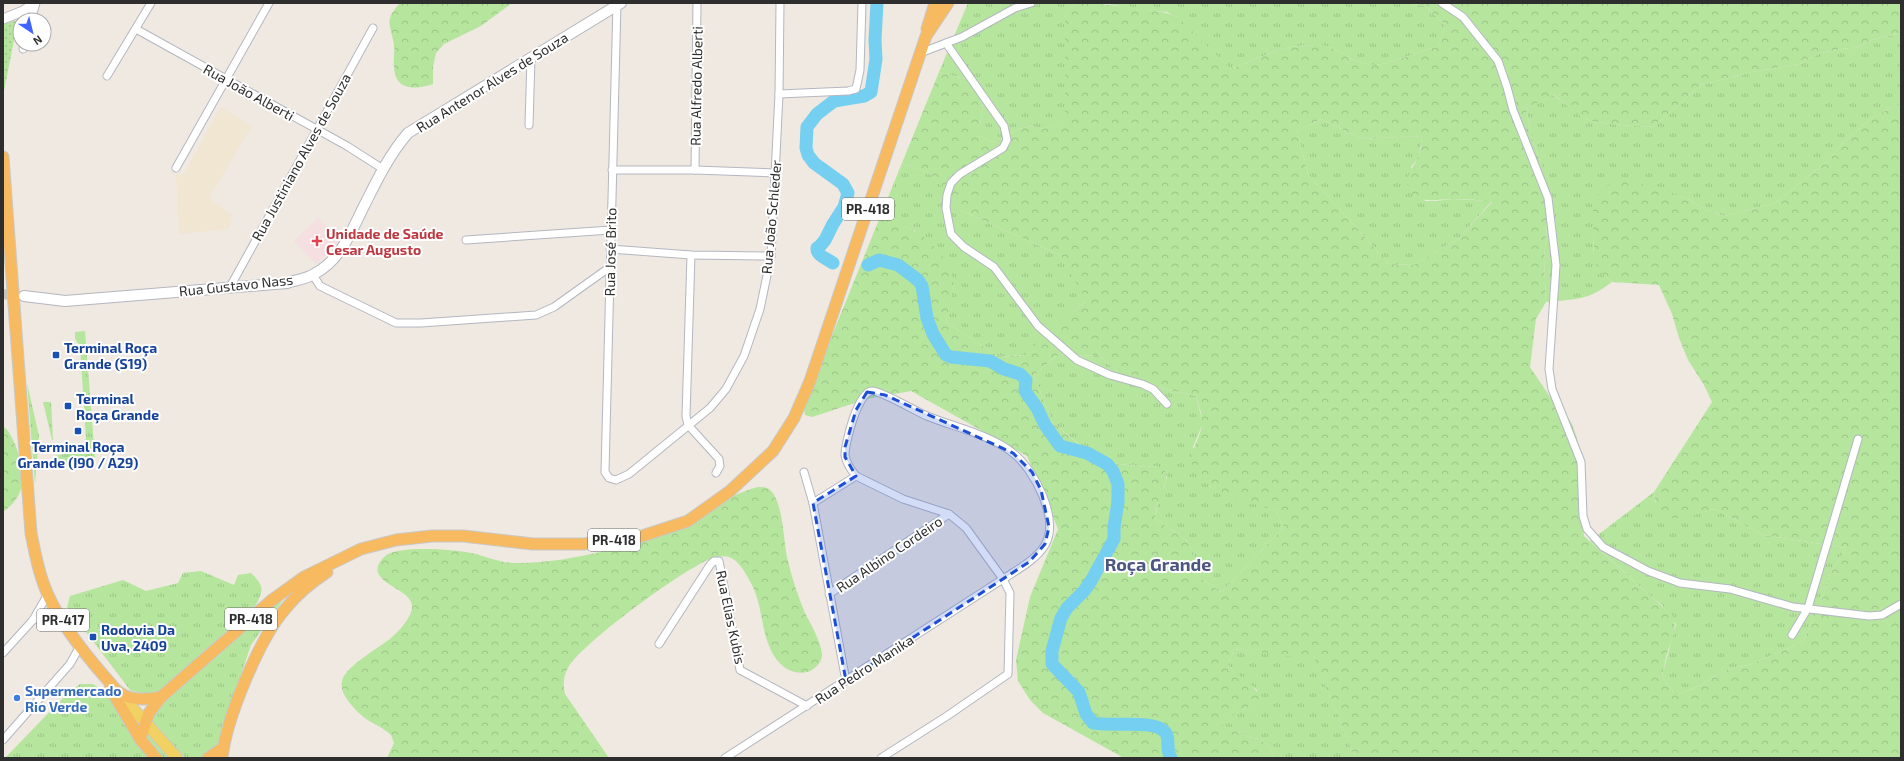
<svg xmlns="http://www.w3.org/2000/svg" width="1904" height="761" viewBox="0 0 1904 761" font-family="'Exo 2',sans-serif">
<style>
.education{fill:#f0e6d1}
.medical{fill:#f5dfe0}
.grass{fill:url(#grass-tufts)}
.forest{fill:url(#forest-crowns);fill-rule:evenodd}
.park{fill:url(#park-dots)}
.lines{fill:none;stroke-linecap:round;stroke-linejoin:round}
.river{stroke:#75cff0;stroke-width:13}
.secondary-tunnel{stroke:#c8c4bd;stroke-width:10;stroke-dasharray:10 5;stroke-linecap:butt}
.minor-casing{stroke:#b4b7c1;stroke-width:9}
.tertiary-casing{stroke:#b4b7c1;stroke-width:11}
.secondary-casing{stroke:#b4b7c1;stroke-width:12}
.primary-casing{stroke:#c9c9c9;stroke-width:13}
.trunk-casing{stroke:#c9c9c9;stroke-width:13}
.minor{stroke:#fff;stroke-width:7}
.tertiary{stroke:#fff;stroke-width:9}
.secondary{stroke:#fff;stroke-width:10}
.primary{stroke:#f2d163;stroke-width:11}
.trunk{stroke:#f8ba60;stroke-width:11}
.marked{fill:#1d4ed8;fill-opacity:0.2;stroke:#1d4ed8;stroke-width:3;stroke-dasharray:8 5;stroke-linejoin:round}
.health-dot{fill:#e0444e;stroke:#fff;stroke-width:1.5}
.transit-dot{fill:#1a4fb4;stroke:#fff;stroke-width:1.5}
.shop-dot{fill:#3f7fe0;stroke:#fff;stroke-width:1.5}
.labels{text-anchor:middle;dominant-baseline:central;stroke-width:4;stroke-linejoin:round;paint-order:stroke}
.shield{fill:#fff;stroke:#6d6d6d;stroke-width:1}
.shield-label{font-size:13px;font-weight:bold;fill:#2e2e2e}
.street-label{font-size:14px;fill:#2e2e2e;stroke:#fff}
.health-label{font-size:14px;font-weight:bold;fill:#be3a42;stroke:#fff;text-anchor:start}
.transit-label{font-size:14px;font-weight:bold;fill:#164399;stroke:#fff;text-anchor:start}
.shop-label{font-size:14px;font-weight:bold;fill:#366cbe;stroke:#fff;text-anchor:start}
.district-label{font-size:18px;font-weight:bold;fill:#4d5680;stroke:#fff}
</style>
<defs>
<pattern id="grass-tufts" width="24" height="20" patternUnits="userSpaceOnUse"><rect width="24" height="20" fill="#b6e59e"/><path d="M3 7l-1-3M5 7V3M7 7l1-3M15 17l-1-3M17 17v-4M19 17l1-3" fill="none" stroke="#9dc588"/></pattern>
<pattern id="forest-crowns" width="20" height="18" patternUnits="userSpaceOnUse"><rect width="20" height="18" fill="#b6e59e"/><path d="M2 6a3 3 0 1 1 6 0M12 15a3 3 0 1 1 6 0" fill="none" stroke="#9dc588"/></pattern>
<pattern id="park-dots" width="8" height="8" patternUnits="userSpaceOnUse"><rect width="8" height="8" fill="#b6e59e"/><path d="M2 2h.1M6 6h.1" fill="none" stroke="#9dc588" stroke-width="1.8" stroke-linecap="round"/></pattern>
</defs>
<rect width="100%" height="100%" fill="#efe9e1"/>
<!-- education -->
<polygon class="education" points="221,107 251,127 209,198 232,215 229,229 179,234 176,174 183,175"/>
<!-- medical -->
<polygon class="medical" points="318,218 340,241 316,264 294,241"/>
<!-- grass -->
<g class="grass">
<polygon points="968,3 1078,3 1070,8 1065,17 1066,122 1041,129 1032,126 1019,129 999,140 992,142 980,135 980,125 983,102 965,79 939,72"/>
<path d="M1105,3H1406L1426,6L1445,25L1439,46C1428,49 1383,66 1375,65C1369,65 1362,63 1357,61C1340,55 1336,45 1315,45C1282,44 1259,59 1230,69L1177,17L1167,12L1132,9Z"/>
<path d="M1901,33V102L1869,120L1840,146L1830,159L1775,203L1724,216L1706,210L1688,199L1659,190L1594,232C1593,259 1592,264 1612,282C1587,301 1576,299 1546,302L1544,259L1548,214L1541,163L1532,138L1526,108L1553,95C1564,102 1575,113 1586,119C1594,123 1645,128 1654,126L1701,85L1752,72L1799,64L1821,53L1836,50L1858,47L1872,40Z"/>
<polygon points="1321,119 1362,139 1422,136 1419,157 1411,167 1425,201 1435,201 1453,199 1492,201 1458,239 1413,265 1389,264 1308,174 1297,131"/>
<polygon points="902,163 932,175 964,212 1060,255 1087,299 1026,355 999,357 946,322 953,286 915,231 880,217"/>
<path d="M85,331L95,459L55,463L54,456C68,453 81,453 86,438L80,346L75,339V332Z"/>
<polygon points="1098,355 1129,381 1196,396 1203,423 1193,447 1210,486 1276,511 1284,527 1222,592 1198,577 1193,551 1186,540 1155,519 1159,496 1165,485 1167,476 1157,466 1146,467 1101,462 1052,422 1034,375 1056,356"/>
<polygon points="27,383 39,436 35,484"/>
<polygon points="43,402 51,402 53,440 52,440"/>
<polygon points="1654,492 1655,502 1684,517 1715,509 1763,535 1846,548 1830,574 1822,600 1803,642 1749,665 1732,668 1715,676 1701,685 1676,696 1662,676 1676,624 1662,605 1653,598 1590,541"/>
<path d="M201,571L234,585L238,575L251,573C264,586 264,589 256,605L158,692L145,695L130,690L67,607L70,596L123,580L146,591L178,583L183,573Z"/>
<polygon points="283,600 251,645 232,701 223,740 214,750 202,757 185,758 149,718 160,703 268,609"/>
<polygon points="1234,649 1315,659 1355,758 1274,758 1270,747 1259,739 1248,737 1217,723 1246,708 1257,706 1257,690 1242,679 1228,665"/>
<polygon points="80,684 93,684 102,690 147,735 146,729 171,758 5,758 62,699"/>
</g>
<!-- forest -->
<g class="forest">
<path d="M400,3H512L481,26L444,44L436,53L433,67V84C416,90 395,91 394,67C393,60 395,52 394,45C391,25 383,21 400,3Z"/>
<path d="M1078,3C1098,3 1111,5 1131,8C1147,11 1163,10 1178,17L1230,69C1259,59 1282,44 1315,45C1336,45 1340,55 1357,61C1362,63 1369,65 1375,65C1383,66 1428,49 1439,46L1445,25L1426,6L1406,3H1901V33L1872,40L1858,47L1836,50L1821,53L1799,64L1752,72L1701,85L1654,126C1644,128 1594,123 1586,119C1575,114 1564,102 1554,95L1526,108L1532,138L1541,163L1548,214L1544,259L1546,302L1536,319L1530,367L1552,400L1563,410L1572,424L1577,438L1579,449V472L1584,536L1673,616C1678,630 1671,640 1667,654C1665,661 1664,669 1662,676L1676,696L1701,685L1715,676L1732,668L1749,665L1803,642L1822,600L1830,574L1846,548L1763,535L1715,509C1688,515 1657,533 1654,492L1712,402L1704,385L1688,360L1679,338L1672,314L1659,285L1612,282L1601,272L1594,261L1593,210L1595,198L1604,187L1615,182L1627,181L1636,182L1688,199L1706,210L1724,216L1775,203L1830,159L1840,146L1869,120L1901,102V758H1355L1315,660L1234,649L1228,665C1240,677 1255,686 1263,700L1257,706L1246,708L1218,723L1248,737L1259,739L1270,747L1274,758H1121L1122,757L1043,713L1030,700L1018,681L1016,660L1030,597L1058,529L1027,456L911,391L867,399L812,417L805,415L804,410L806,400L880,217C908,227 928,234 945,260C949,266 953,273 953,280C954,289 948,312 946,322L999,357L1026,355L1055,324L1074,311L1086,300L1060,255L964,212L956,205L932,175L902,163L939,72L965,79L975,86L983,102L980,125V135L992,142L999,140L1019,129L1032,126L1041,129L1065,122V17L1070,8ZM1321,119L1362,139L1422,136C1421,143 1421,152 1418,157C1415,165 1409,170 1408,179C1403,209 1441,198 1455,199C1467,199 1480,200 1492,202L1458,239L1413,265L1389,264L1308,174L1297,131ZM1098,355L1129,381L1196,396C1198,404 1203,415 1202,423C1202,432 1194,445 1192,455C1186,489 1251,502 1276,511L1284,527L1222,592L1198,577L1193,551L1186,540L1155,519C1156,512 1157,503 1160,496C1163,487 1169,481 1165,471L1157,466L1146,467L1100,462L1052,422L1034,375L1056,356Z"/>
<path d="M3,426C9,430 12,438 15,444C25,470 29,494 3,512Z"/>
<path d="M758,487C760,487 764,487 767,488C784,496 783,544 788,561C792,579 798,596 805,613C810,623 822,643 822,655C822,662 816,668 810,671C803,674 796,673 789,670C765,657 764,624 758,601C755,590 750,580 744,571C740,565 735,559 729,557C718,554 704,561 695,567C671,579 579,646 568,668C563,677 563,685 565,694L609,758H387L394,743L391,735C382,726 369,723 360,714C352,706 339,693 342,681C346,665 380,648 392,637C398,632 403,626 407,620C429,589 372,589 378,566C380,561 383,557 388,554C404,546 453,549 471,553C487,556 501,564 518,563C578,562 635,545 689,520C712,509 733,493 758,487Z"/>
</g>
<!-- park -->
<polygon class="park" points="18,20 4,91 3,24"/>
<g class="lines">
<!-- river -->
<g class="river">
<path d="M833,263C827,259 816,255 817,248L820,246L825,240L833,224L844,207L848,193L843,184L814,163L808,155L806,148L807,127L817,114L834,101L864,96L871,92L876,59L875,40L877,3"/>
<path d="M868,265L879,260L898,265L918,280L922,286L927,318L933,334L946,355L951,357L990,361L1004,369L1020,374L1026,380L1025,390L1027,394L1037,408L1045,425L1060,446L1087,453L1107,464L1113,471L1118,484V502L1114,527V539L1091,581L1084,591L1067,608L1061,618L1052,651V664L1079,692L1086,714L1093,723C1110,727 1154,719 1165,732C1171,739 1165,750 1171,758"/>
</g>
<!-- secondary-tunnel -->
<polyline class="secondary-tunnel" points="3,294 20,296"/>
<!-- minor casing -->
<g class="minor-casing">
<g id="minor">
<polyline points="617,3 605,472 609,478 616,480 629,474 710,408 726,389 744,356 760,309 771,256 779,94 780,3"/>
<polyline points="1442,3 1463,17 1498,61 1507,87 1513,110 1548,198 1556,265 1549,369 1552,389 1581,462 1583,516 1587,529 1603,547 1648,571 1680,583 1730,589 1793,607 1869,616 1882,615 1901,604"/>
<polyline points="31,20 36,3"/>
<polyline points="136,29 347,146 383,169"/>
<polyline points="946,43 1004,126 1007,140 1003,148 960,174 951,183 947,195 946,208 951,234 964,247 994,267 1038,326 1077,360 1110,375 1142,384 1153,389 1167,404"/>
<polyline points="23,49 24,44"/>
<polyline points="920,53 962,37 1015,8 1031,3"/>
<polyline points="107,76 151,3"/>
<polyline points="779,94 848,91 856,89 860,70 862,3"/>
<polyline points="529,125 531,57"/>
<polyline points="176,168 269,3"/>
<polyline points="612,170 695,170 775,173"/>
<polyline points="695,170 697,3"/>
<polyline points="466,240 611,230"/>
<polyline points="610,249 691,255 771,256"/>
<polyline points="691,255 686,416 688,425 719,459 720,466 716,473"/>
<polyline points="313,275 320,286 396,323 421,323 536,315 554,307 610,267"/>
<polyline points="230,287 373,28"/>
<polyline points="804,472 813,503 846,681"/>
<path d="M813,503L856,476C851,470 846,463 845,455C845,443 858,391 872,391C882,391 915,411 927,416C954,427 991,435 1013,453C1034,469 1060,519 1045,545C1036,560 1017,570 1003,579L1010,593L1008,674L947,716L881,758"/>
<polyline points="829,594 949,514"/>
<polyline points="33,620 56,609"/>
<polyline points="1792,635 1808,608 1858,439"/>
<polyline points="659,644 710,565 714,561 719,561 740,670 807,706"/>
<polyline points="3,653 33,620 48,594"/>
<polyline points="3,740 70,664 80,646"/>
<polyline points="725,758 1003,579 966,528 949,514 903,499 856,476"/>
</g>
</g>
<!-- tertiary casing -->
<g class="tertiary-casing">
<polyline id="tertiary" points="3,19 23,11 35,3"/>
</g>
<!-- secondary casing -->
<g class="secondary-casing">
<path id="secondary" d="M24,296L65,301L287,283C296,280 306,279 314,274C341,260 351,232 364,206C377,180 389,155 408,133L621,3"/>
</g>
<!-- primary casing -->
<g class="primary-casing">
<polyline id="primary" points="119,693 177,758"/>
</g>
<!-- trunk casing -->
<g class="trunk-casing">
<g id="trunk">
<polyline points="927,29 935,3"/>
<path d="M3,157L31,533C35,553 39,575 48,595C61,624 84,653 105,677C110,682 114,689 120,693C132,701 147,700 161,697"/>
<polyline points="110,688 140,739 156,758"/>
<polyline points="140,739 149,713 161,697 272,600 304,577 361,549 396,540 432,536 463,536 533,544 584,544 639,537 688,521 730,491 773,451 794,418 810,381 926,36 948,3"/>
<polyline points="208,758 223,748"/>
<path d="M222,758C226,719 260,637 286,608C297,594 312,582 327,572"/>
</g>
</g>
<!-- minor -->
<use href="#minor" class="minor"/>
<!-- tertiary -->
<use href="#tertiary" class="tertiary"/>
<!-- secondary -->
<use href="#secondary" class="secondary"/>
<!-- primary -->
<use href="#primary" class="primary"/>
<!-- trunk -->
<use href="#trunk" class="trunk"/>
</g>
<!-- marked area -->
<path class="marked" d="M867,392L885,395L1013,453L1032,472L1041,490L1049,527L1045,544L1029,562L846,681L813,503L856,476L845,457V447L856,410Z"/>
<!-- markers -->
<path class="health-dot" d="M315 235h4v4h4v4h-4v4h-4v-4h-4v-4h4z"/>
<g class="transit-dot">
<rect x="52" y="351" width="8" height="8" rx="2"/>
<rect x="64" y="402" width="8" height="8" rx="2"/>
<rect x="74" y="427" width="8" height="8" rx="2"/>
<rect x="89" y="633" width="8" height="8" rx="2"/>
</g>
<circle class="shop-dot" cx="17" cy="698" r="4"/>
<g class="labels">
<!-- shield labels -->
<g class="shield">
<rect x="842" y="198" width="52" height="22" rx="3"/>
<rect x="588" y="529" width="52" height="22" rx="3"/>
<rect x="225" y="608" width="52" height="22" rx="3"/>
<rect x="37" y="609" width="52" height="22" rx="3"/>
</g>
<g class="shield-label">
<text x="868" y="209">PR-418</text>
<text x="614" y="540">PR-418</text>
<text x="251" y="619">PR-418</text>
<text x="63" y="620">PR-417</text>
</g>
<!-- street labels -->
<g class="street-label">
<text transform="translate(492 82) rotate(-32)">Rua Antenor Alves de Souza</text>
<text transform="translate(696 86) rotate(-89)">Rua Alfredo Alberti</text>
<text transform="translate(249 92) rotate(29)">Rua João Alberti</text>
<text transform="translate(301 157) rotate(-61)">Rua Justiniano Alves de Souza</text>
<text transform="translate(771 217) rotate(-85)">Rua João Schleder</text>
<text transform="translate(610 252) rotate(-89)">Rua José Brito</text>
<text transform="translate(236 285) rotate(-6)">Rua Gustavo Nass</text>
<text transform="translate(889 554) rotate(-34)">Rua Albino Cordeiro</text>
<text transform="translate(731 617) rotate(78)">Rua Elias Kubis</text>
<text transform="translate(864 669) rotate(-33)">Rua Pedro Manika</text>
</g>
<!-- health labels -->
<g class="health-label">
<text x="326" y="233">Unidade de Saúde<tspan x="326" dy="16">Cesar Augusto</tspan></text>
</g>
<!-- transit labels -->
<g class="transit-label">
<text x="64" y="347">Terminal Roça<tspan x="64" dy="16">Grande (S19)</tspan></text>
<text x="76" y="398">Terminal<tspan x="76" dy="16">Roça Grande</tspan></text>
<text x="78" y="446" text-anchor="middle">Terminal Roça<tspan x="78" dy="16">Grande (I90 / A29)</tspan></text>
<text x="101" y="629">Rodovia Da<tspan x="101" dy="16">Uva, 2409</tspan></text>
</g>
<!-- shop labels -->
<g class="shop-label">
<text x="25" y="690">Supermercado<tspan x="25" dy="16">Rio Verde</tspan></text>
</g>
<!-- district labels -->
<g class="district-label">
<text x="1158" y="564">Roça Grande</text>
</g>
</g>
<!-- border -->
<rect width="1904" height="761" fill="none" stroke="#2e2e2e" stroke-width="8"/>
<!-- north arrow -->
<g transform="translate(32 32) rotate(145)"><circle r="19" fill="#ffffff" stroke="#ababab"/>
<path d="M0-3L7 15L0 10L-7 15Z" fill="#4264fb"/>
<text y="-6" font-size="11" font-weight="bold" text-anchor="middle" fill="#2e2e2e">N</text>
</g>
</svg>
